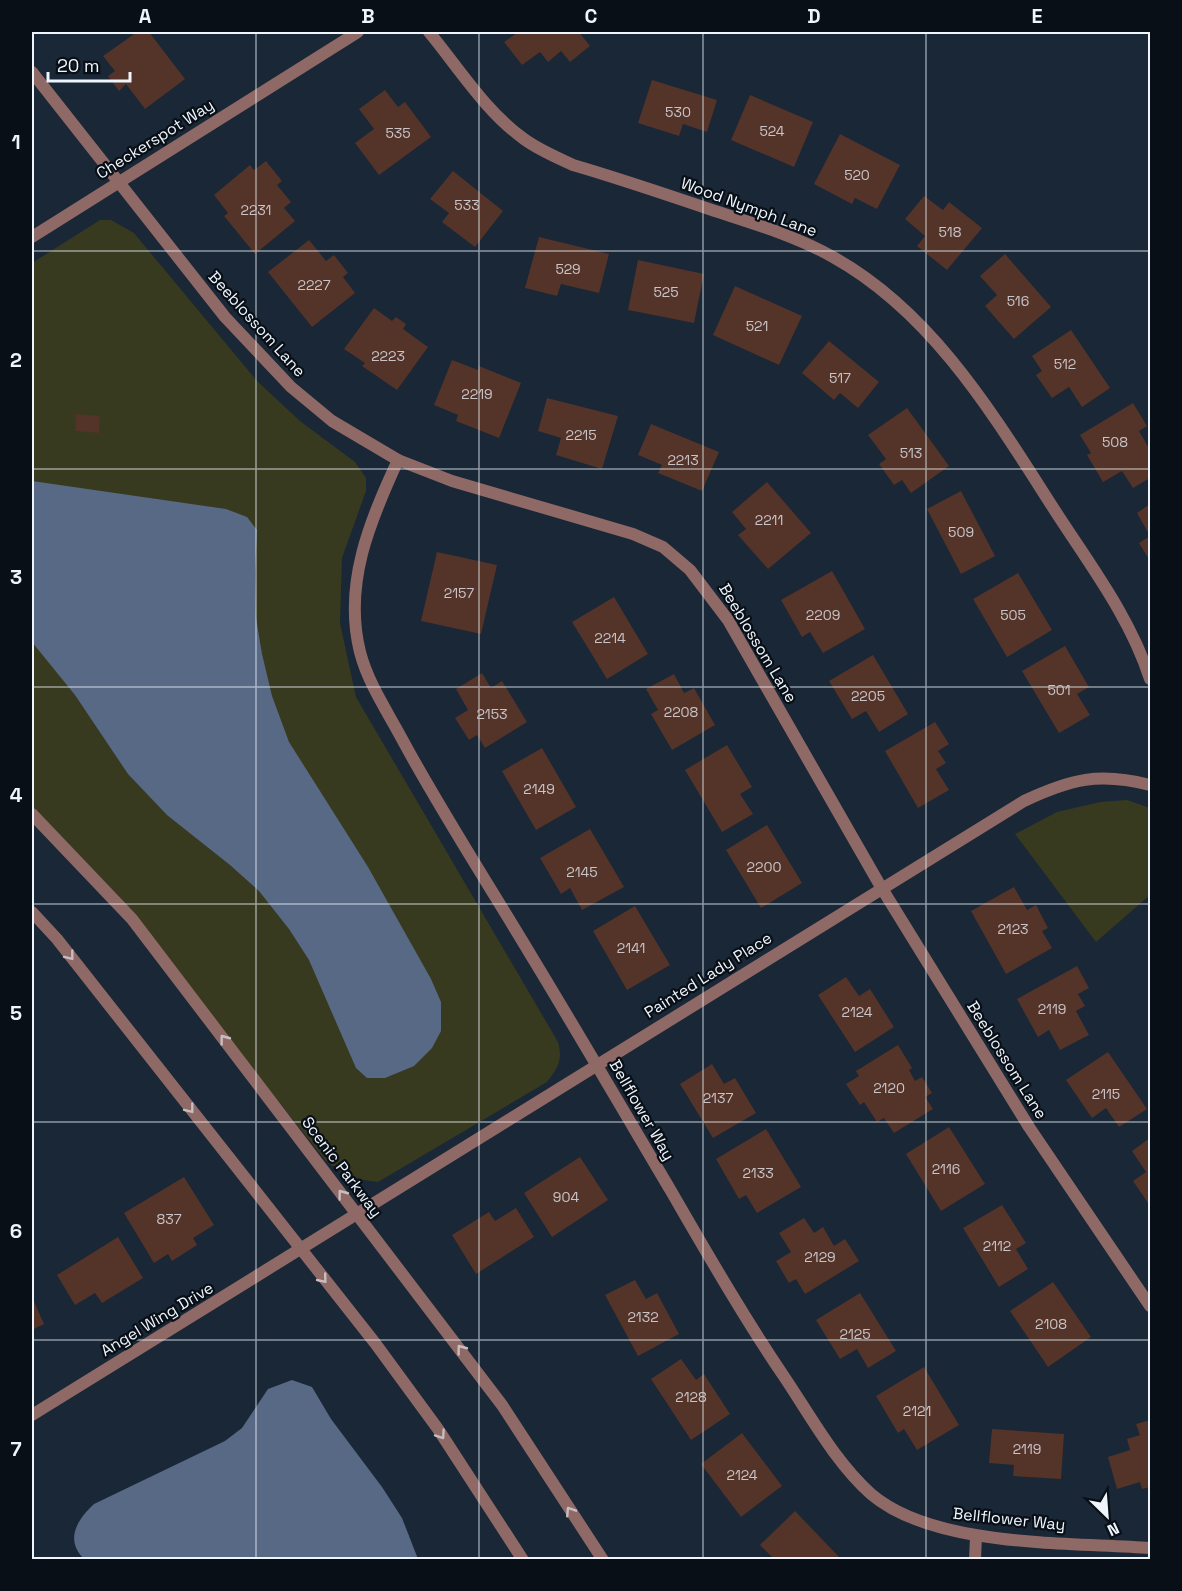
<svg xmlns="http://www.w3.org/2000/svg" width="1182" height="1591" viewBox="0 0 1182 1591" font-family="'Space Grotesk',sans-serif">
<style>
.green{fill:#373a1e}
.water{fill:#586986}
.building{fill:#543328}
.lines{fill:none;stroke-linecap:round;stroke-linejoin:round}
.minor{stroke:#8f6965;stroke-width:12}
.oneway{stroke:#c8bdc0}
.grid{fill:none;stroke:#eef5fd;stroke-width:1.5;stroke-opacity:0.55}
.labels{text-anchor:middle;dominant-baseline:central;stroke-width:4.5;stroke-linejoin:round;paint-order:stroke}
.number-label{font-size:14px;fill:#c8c4c8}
.street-label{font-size:16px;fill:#eef5fd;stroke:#090f16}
.neatline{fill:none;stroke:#eef5fd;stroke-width:2}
.grid-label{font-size:20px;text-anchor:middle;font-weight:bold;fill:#eef5fd}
</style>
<rect width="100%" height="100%" fill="#192736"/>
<!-- green -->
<g class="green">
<path d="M100,220H111L134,233L257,381L300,421L355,462L366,478V491L342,558L340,623L356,697L558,1042C563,1060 558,1068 547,1082L378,1182C356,1180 342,1174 325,1160L102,880L32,806V263Z"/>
<polygon points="1127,800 1150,808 1150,895 1096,942 1015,834 1057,812 1100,802"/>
</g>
<!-- water -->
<g class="water">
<polygon points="32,481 226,509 247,517 257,530 255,573 256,618 262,654 272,696 289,742 368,867 431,979 441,1002 441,1031 432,1048 414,1066 385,1078 367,1078 356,1068 309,960 289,929 259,891 230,865 167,815 128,774 75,695 32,642"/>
<path d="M292,1380L312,1387L331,1419L382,1487L402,1518L418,1559L85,1560C64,1540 77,1520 94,1504L225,1441L242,1428L268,1389Z"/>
</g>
<!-- building -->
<g class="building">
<polygon points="137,32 149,32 185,79 145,109 126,84 119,91 108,76 115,71 103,56"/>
<polygon points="518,32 579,32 590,46 570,62 561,51 548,62 540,52 522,65 504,42"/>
<polygon points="652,80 717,100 707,132 683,124 679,136 638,123"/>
<polygon points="385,90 398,107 405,102 431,137 379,175 355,143 374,129 359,109"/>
<polygon points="750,95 813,122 794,167 731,140"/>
<polygon points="840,134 900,165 877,209 855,198 852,204 814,184"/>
<polygon points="266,161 282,181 277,185 291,202 284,208 295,221 255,254 224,216 228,213 214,195 250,165 254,170"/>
<polygon points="453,171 503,211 475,247 442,222 449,213 430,199"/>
<polygon points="924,196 943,210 949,202 982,228 947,270 917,246 925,236 905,219"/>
<polygon points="539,237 609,254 599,293 561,284 557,296 525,288"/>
<polygon points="309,240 326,261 334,255 348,273 343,277 355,293 312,327 268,272"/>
<polygon points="1005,254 1051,307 1014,339 985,306 997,295 980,276"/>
<polygon points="638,260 704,274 694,323 628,310"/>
<polygon points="735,286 802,316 779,365 713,335"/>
<polygon points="374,308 392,321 396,317 406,324 403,329 428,347 397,390 362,366 365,363 344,349"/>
<polygon points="1071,330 1110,388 1082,407 1069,387 1052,398 1036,375 1042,371 1032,356"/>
<polygon points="829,341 879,382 858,408 840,393 834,400 802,373"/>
<polygon points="452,360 478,370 479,366 521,383 499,438 456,421 458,415 434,405"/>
<polygon points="547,398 618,416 602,469 556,455 561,438 538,431"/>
<polygon points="1133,403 1147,426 1139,431 1150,450 1150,478 1133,488 1122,471 1103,482 1087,455 1091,453 1080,435"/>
<polygon points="907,408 949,466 911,493 902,480 894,485 879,464 886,459 868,435"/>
<polygon points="76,414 100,416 99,433 75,431"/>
<polygon points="651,424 719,452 702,491 658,473 662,465 638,455"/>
<polygon points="767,482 811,533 768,569 738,535 746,529 732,512"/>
<polygon points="961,491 995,556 961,574 927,509"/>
<polygon points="1150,504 1150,536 1137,513"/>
<polygon points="1150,536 1150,561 1139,543"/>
<polygon points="437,552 497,565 481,634 421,621"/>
<polygon points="832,571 865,629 823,653 810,632 802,637 781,600"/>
<polygon points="1018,573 1052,630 1007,657 973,599"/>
<polygon points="614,597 648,654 607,679 572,622"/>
<polygon points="1065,646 1089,687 1077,694 1090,715 1059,733 1022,671"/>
<polygon points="873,655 908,714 879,732 866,711 852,719 829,681"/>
<polygon points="482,673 491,688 502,681 527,722 485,748 477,735 469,740 455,718 468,710 456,689"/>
<polygon points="674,674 684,693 694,688 715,725 672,750 651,714 658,710 646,689"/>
<polygon points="935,722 949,744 938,751 946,763 936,769 949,790 918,808 885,751"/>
<polygon points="727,745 752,787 740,794 753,814 722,832 685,770"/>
<polygon points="542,748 576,807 536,830 502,771"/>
<polygon points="767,825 802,883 761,908 726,850"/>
<polygon points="590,829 624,887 582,910 570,888 561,894 540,858"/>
<polygon points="1014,887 1027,910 1036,905 1048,928 1042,931 1052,948 1006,974 971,911"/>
<polygon points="635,906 670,965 627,990 593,931"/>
<polygon points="1077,966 1089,988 1078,994 1085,1006 1076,1011 1089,1035 1060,1050 1049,1030 1038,1037 1017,999"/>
<polygon points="846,977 859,996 870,989 894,1027 855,1052 818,995"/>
<polygon points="898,1045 912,1068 909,1070 915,1081 922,1077 932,1093 925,1097 933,1109 894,1133 884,1118 877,1122 864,1102 860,1105 846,1084 859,1076 856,1071"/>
<polygon points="1108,1052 1147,1109 1119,1127 1106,1108 1092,1118 1066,1080"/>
<polygon points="712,1064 724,1084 735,1078 756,1113 713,1138 680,1084"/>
<polygon points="949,1127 985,1184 941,1211 906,1154"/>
<polygon points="766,1129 801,1187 757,1213 746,1195 739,1199 716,1159"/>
<polygon points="1150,1138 1150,1206 1133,1181 1146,1172 1132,1151"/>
<polygon points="580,1157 608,1200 552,1237 524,1193"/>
<polygon points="184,1177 214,1225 193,1238 197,1245 172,1261 168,1254 154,1263 124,1213"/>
<polygon points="1002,1205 1026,1243 1016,1249 1028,1269 999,1287 963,1228"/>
<polygon points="516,1208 534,1237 476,1274 452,1235 489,1212 495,1221"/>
<polygon points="804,1218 814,1233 823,1227 834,1246 845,1239 859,1261 805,1294 796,1279 789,1283 776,1261 791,1252 779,1233"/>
<polygon points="118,1237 143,1278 102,1303 95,1293 75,1305 57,1275"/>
<polygon points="635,1280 646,1299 657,1293 679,1334 638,1356 605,1295"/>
<polygon points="1053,1282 1091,1337 1048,1367 1010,1311"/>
<polygon points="860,1293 896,1351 868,1368 857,1349 840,1359 816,1320"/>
<polygon points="32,1297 44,1324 32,1330"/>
<polygon points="681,1359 696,1380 704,1374 730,1414 691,1440 651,1379"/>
<polygon points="924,1367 959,1425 917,1450 904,1429 898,1433 876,1396"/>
<polygon points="1150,1420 1150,1487 1142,1489 1140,1482 1117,1489 1108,1457 1130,1450 1127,1439 1140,1435 1136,1424"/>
<polygon points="992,1429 1064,1434 1061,1479 1013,1476 1014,1465 989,1463"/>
<polygon points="742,1433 782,1486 741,1517 701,1464"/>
<polygon points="795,1511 842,1560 770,1560 772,1557 760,1545"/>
</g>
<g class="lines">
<!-- minor -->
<g class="minor">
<path d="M429,32C458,67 486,112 524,139C539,150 556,157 573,165C621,179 668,195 715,211C755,224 796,236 833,257C932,312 993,414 1052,506C1087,561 1130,616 1150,679"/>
<polyline points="32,72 225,317 291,387 332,421 398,460 452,481 633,534 663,547 690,570 728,620 881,887 1029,1127 1150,1306"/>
<polyline points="32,237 358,32"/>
<path d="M398,460C370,521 343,584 360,652C368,683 387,711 402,739C443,815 491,888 535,962C581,1038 626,1115 671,1191C707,1253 743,1316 783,1375C810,1415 835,1462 871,1494C934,1548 1070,1542 1150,1548"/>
<polyline points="32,814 132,919 502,1405 603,1560"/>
<polyline points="32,912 57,939 375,1343 438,1429 523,1560"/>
<path d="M32,1415L1024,801C1071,779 1099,772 1150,785"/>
<polyline points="975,1560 976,1536"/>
</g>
</g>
<!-- one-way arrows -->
<defs><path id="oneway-chevron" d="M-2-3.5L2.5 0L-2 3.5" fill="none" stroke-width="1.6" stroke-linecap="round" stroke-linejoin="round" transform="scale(1.5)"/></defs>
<g class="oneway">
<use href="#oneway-chevron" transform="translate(70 956) rotate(52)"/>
<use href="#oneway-chevron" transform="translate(224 1039) rotate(-127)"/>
<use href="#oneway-chevron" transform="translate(190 1109) rotate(52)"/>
<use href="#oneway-chevron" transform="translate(342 1194) rotate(-127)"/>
<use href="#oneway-chevron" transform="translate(323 1279) rotate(51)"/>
<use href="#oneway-chevron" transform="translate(461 1349) rotate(-127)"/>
<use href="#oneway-chevron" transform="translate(441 1435) rotate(56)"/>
<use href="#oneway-chevron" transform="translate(570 1511) rotate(-123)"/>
</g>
<!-- grid -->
<path class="grid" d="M256,32V1560M479,32V1560M703,32V1560M926,32V1560M32,251H1150M32,469H1150M32,687H1150M32,904H1150M32,1122H1150M32,1340H1150"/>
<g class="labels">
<!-- number labels -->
<g class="number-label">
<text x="678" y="112">530</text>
<text x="772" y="131">524</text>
<text x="398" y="133">535</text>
<text x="857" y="175">520</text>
<text x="467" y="205">533</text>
<text x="256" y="210">2231</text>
<text x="950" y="232">518</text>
<text x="568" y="269">529</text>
<text x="314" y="285">2227</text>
<text x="666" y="292">525</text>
<text x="1018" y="301">516</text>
<text x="757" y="326">521</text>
<text x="388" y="356">2223</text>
<text x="1065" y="364">512</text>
<text x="840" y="378">517</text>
<text x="477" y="394">2219</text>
<text x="581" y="435">2215</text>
<text x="1115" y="442">508</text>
<text x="911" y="453">513</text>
<text x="683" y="460">2213</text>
<text x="769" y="520">2211</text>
<text x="961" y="532">509</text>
<text x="459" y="593">2157</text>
<text x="823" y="615">2209</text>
<text x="1013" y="615">505</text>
<text x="610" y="638">2214</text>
<text x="1059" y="690">501</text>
<text x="868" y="696">2205</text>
<text x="681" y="712">2208</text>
<text x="492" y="714">2153</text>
<text x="539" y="789">2149</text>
<text x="764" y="867">2200</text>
<text x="582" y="872">2145</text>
<text x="1013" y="929">2123</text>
<text x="631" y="948">2141</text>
<text x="1052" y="1009">2119</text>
<text x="857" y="1012">2124</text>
<text x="889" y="1088">2120</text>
<text x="1106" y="1094">2115</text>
<text x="718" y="1098">2137</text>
<text x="946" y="1169">2116</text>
<text x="758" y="1173">2133</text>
<text x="566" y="1197">904</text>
<text x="169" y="1219">837</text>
<text x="997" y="1246">2112</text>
<text x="820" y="1257">2129</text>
<text x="643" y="1317">2132</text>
<text x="1051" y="1324">2108</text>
<text x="855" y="1334">2125</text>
<text x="691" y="1397">2128</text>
<text x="917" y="1411">2121</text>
<text x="1027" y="1449">2119</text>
<text x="742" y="1475">2124</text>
</g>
<!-- street labels -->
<g class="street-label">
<text transform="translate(155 139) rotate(-32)">Checkerspot Way</text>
<text transform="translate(749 207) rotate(20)">Wood Nymph Lane</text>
<text transform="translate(257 324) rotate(48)">Beeblossom Lane</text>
<text transform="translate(758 643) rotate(59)">Beeblossom Lane</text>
<text transform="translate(708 975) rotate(-32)">Painted Lady Place</text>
<text transform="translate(1007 1060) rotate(58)">Beeblossom Lane</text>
<text transform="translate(642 1110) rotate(60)">Bellflower Way</text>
<text transform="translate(342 1167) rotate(53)">Scenic Parkway</text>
<text transform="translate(157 1319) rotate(-31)">Angel Wing Drive</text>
<text transform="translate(1009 1519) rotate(6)">Bellflower Way</text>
</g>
</g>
<!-- border -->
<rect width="1182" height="1591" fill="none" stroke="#090f16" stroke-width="66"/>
<!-- north arrow -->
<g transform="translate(1107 1516) rotate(155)" stroke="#090f16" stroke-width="4.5" paint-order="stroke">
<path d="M0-4.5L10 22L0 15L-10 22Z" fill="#eef5fd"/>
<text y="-9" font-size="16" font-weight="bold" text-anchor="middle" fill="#eef5fd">N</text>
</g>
<!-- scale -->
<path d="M48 72v9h82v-9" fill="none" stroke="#eef5fd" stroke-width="3"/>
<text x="57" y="72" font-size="18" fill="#eef5fd" stroke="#090f16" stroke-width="4.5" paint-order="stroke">20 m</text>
<rect x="33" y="33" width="1116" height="1525" class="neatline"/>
<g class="grid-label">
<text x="145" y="23">A</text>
<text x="368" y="23">B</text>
<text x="591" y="23">C</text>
<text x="814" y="23">D</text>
<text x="1037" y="23">E</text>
<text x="16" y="149">1</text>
<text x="16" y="367">2</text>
<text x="16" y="584">3</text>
<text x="16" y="802">4</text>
<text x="16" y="1020">5</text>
<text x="16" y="1238">6</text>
<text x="16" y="1456">7</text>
</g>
</svg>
